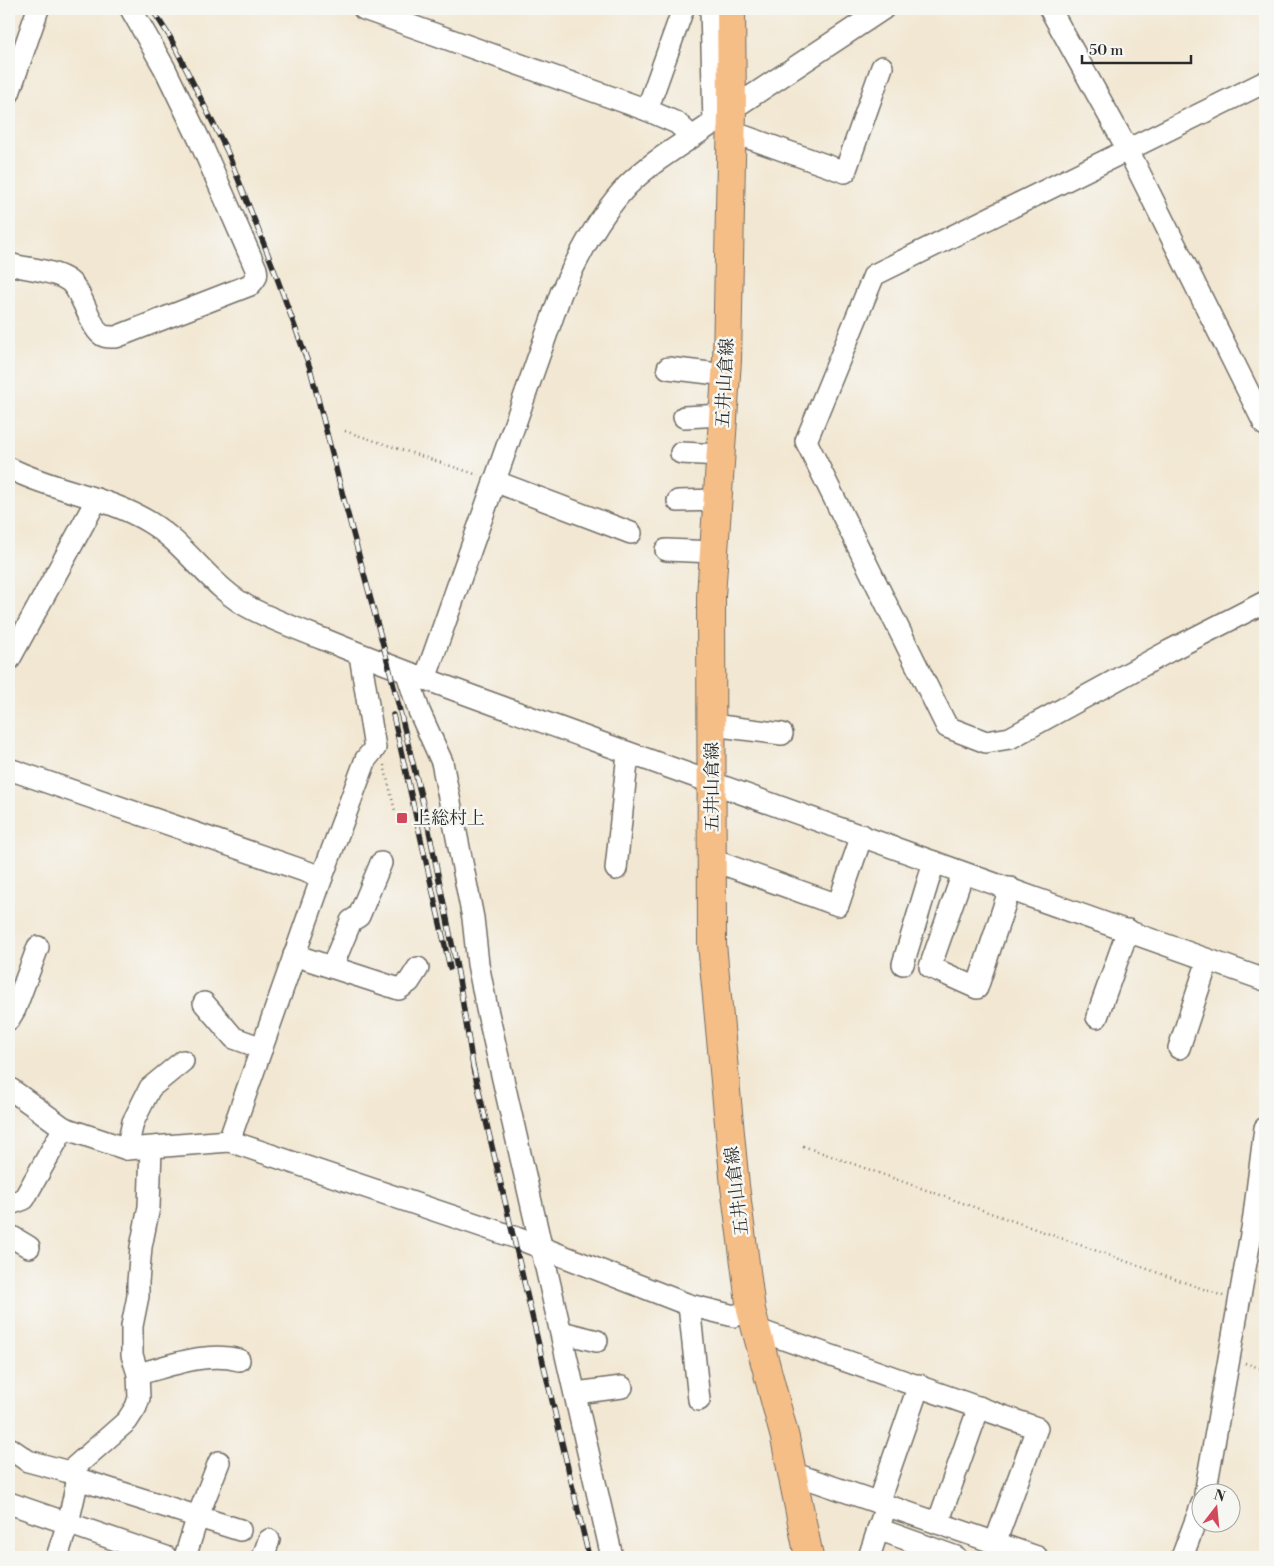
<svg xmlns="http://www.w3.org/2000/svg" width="1274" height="1566" viewBox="0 0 1274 1566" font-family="'Libre Bodoni','Noto Serif JP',serif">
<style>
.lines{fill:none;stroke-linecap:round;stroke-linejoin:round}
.minor-casing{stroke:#716d65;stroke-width:24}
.major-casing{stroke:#716d65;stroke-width:30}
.path{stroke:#716d65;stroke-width:2.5;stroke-dasharray:1 4;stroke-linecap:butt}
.minor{stroke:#fff;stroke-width:21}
.major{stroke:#f6be87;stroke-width:28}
.rail-casing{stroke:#2b2b2b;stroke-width:5.5}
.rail{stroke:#f6f6f2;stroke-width:4;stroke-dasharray:11;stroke-linecap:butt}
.poi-dot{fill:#d1495b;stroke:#f6f6f2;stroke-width:2}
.labels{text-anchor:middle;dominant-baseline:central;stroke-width:5;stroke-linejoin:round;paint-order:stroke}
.street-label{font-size:18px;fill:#2b2b2b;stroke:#f6f6f2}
.poi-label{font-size:18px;fill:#2b2b2b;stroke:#f6f6f2;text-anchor:start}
</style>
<rect width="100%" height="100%" fill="#f6f6f2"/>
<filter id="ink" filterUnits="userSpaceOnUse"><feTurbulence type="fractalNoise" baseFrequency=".02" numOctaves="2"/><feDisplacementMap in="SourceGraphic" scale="10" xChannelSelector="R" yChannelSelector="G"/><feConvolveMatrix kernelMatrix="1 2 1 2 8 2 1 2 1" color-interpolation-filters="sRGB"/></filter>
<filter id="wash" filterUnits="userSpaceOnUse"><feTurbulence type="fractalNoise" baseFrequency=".0096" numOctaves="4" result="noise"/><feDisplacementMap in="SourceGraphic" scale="20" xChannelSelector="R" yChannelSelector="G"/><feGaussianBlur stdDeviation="1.12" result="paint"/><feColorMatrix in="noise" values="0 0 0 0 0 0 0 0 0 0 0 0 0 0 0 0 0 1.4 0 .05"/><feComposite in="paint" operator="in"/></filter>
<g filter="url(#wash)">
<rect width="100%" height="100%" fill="#f2e7d2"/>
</g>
<g filter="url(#ink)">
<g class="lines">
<!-- minor casing -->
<g class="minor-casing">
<g id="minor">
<polyline points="364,9 647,110 677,123 691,136"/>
<polyline points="711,9 714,124"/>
<polyline points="1050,9 1128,150 1265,425"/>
<polyline points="1265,82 874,275 806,441 947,727 986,742 1010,738 1169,651 1265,602"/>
<polyline points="9,93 38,9"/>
<polyline points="647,110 683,9"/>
<polyline points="732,132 845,172 882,67"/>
<path d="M9,264C26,269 55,270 69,281C83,291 91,332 104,336C107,337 113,337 116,337L250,285C255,279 258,277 256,269L199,139L165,69L131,9"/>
<polyline points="668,368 726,375"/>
<polyline points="684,417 723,415"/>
<polyline points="681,453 721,455"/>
<path d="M9,468C54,491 106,496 149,522C189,546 212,590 254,610C276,621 300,630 323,639C412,676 503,707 593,740C817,822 1041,900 1265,980"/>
<polyline points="494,481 631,533"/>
<polyline points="678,501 718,500"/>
<polyline points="666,550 714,552"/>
<polyline points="9,660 97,499"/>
<polyline points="407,673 419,711 442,762 473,918 478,964 487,1009 612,1557"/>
<path d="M425,679L561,293C579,255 598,217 627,186C658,155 698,136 732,109L883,9"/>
<polyline points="712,725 782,734"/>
<polyline points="9,769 322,877"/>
<polyline points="712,860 838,905 862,835"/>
<polyline points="616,869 628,753"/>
<polyline points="963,873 930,967 977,988 1010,888"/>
<polyline points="294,955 399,989 409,982 418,968"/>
<polyline points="903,964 934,862"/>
<polyline points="332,967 351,921 359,916 381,863"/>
<polyline points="204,1003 234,1038 262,1048"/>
<polyline points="1097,1017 1128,930"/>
<polyline points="9,1019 15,1009 38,947"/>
<polyline points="1179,1048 1208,960"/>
<polyline points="9,1088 64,1128 127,1149 229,1141 514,1237 689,1305 734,1316 751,1310"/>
<polyline points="229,1141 322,877 366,759 375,748 360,655"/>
<polyline points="127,1149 133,1122 150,1088 183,1061"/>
<polyline points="10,1204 24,1199 64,1128"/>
<polyline points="9,1235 29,1247"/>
<polyline points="689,1305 699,1400"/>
<polyline points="755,1329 1037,1428 995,1543"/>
<polyline points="561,1332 597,1341"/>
<path d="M138,1374C170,1366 206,1351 239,1360"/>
<polyline points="576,1393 622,1387"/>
<polyline points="9,1448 28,1461 69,1472 78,1479 240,1530"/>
<polyline points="69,1472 127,1421 136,1407 139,1398 138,1374 132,1355 132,1326 138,1296 138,1282 141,1247 149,1207 151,1148"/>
<polyline points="792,1473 1037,1557"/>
<polyline points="1205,1494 1253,1223 1265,1128"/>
<polyline points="9,1503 166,1557"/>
<polyline points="878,1503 919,1385"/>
<polyline points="938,1523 979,1407"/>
<polyline points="878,1529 956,1557"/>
<polyline points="57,1557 68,1523 78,1479"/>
<polyline points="185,1557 198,1516 219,1462"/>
<polyline points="263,1557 269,1540"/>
<polyline points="869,1557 883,1515"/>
<polyline points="1182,1557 1202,1504"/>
</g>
</g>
<!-- major casing -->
<g class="major-casing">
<polyline id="major" points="731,9 732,109 727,360 711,596 712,944 735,1186 751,1310 785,1438 809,1557"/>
</g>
<!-- path -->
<g class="path">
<polyline points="345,431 478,475"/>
<polyline points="384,765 395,811"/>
<polyline points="803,1146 1223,1296"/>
<polyline points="1245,1363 1265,1370"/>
</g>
<!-- minor -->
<use href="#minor" class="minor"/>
<!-- major -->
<use href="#major" class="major"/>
<!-- rail casing -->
<g class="rail-casing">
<g id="rail">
<polyline points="152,9 170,37 227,151 273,267 310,368 344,500 389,667 426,816 458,973 474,1073"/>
<polyline points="393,715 450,968"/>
<polyline points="473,1066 589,1557"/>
</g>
</g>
<!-- rail -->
<use href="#rail" class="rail"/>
</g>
</g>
<!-- markers -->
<rect class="poi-dot" x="396" y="812" width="12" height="12" rx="2.5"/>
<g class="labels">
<!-- street labels -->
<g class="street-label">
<text transform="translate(725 383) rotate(-87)">五井山倉線</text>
<text transform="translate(712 787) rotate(-90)">五井山倉線</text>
<text transform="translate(737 1191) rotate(-97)">五井山倉線</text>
</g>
<!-- poi labels -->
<g class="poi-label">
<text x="413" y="818">上総村上</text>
</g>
</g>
<!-- margin -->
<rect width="1274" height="1566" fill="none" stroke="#f6f6f2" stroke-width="30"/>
<!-- north arrow -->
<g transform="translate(1216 1508) rotate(16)"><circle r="24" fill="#f6f6f2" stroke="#a5a5a2"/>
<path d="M0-4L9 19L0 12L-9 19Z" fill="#d1495b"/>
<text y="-8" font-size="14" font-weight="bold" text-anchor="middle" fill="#2b2b2b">N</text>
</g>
<!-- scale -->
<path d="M1082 55v8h109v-8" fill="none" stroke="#2b2b2b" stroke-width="2.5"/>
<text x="1089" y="55" font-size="15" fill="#2b2b2b" stroke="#f6f6f2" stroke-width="4" paint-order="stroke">50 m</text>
</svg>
